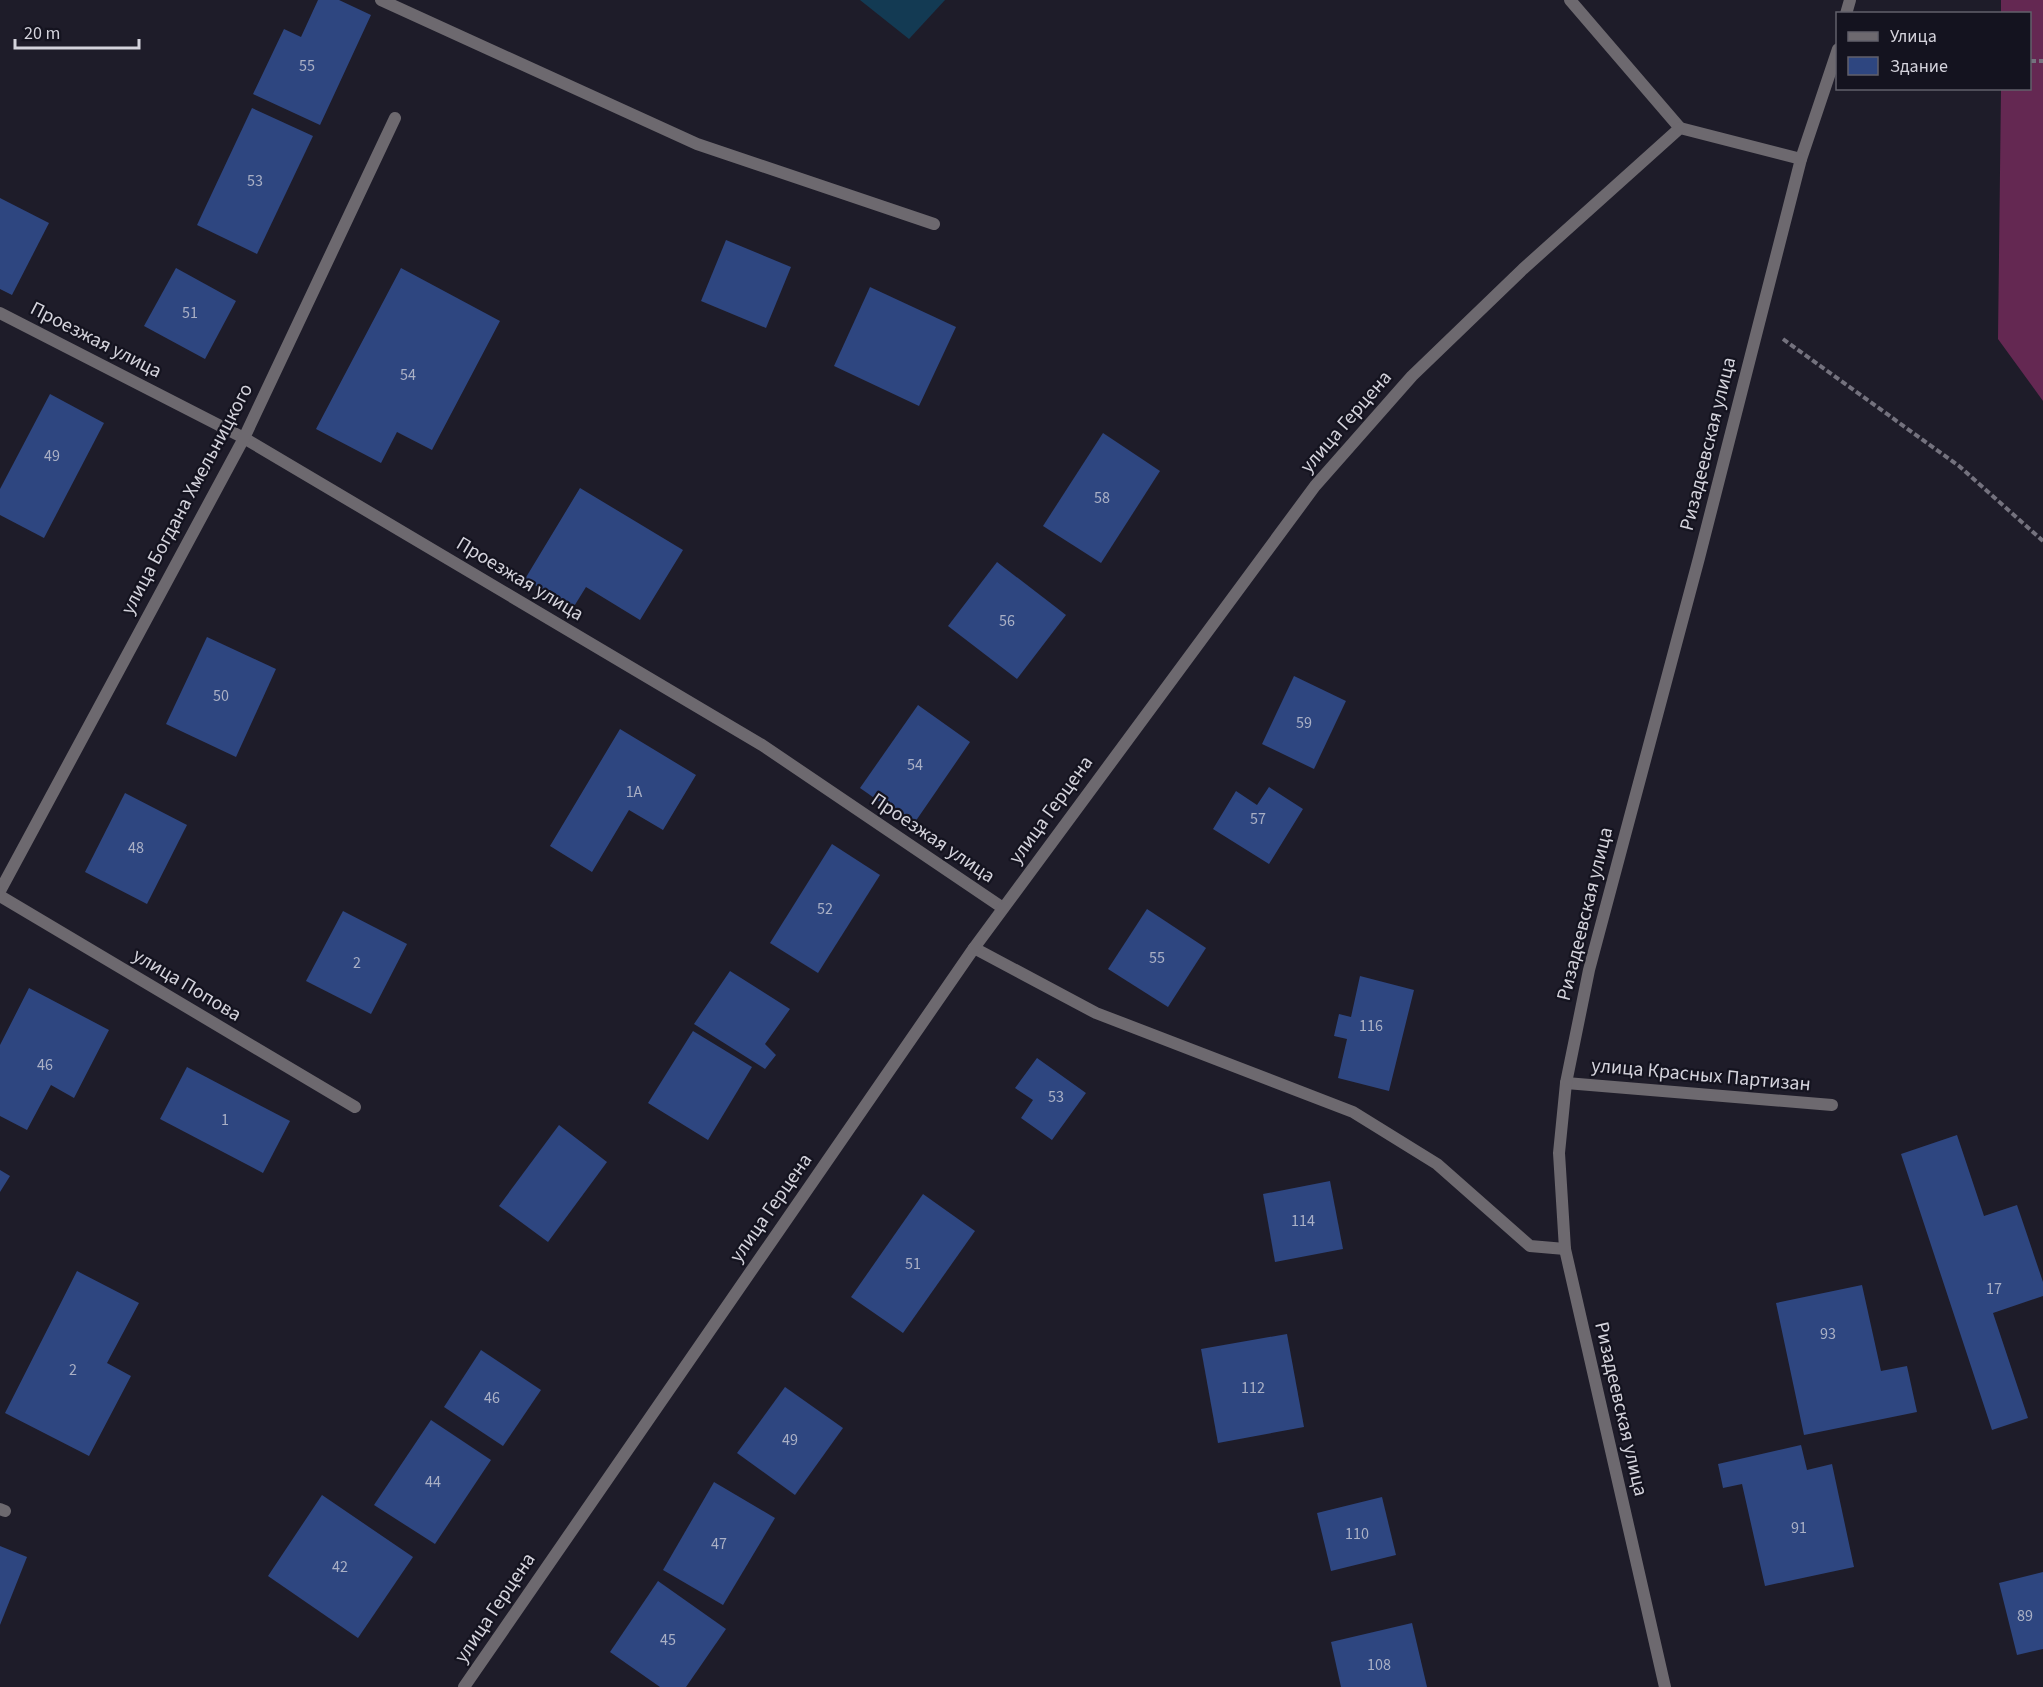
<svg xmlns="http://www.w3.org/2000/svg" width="2043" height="1687" viewBox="0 0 2043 1687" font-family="'Source Sans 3',sans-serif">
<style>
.forest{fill:#642852}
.water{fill:#133a53}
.building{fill:#2e4680}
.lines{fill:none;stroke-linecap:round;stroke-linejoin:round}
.path{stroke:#74727e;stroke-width:4;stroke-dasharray:6 3;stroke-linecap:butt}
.service{stroke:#6d696f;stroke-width:12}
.minor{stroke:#6d696f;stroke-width:12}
.tertiary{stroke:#6d696f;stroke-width:12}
.labels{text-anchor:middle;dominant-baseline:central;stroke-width:4.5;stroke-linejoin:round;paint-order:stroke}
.number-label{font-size:16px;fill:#aab0c5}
.street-label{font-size:20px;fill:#d4d3dc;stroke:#14131f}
</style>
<rect width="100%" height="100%" fill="#1e1c29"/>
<!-- forest -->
<polygon class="forest" points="2001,0 2043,0 2043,401 1998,339 2001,89 2030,88 2030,14 2001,13"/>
<!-- water -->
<polygon class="water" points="860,0 945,0 909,39"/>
<!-- building -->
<g class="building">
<polygon points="318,0 339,0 371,15 320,125 253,94 284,29 301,37"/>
<polygon points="252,108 313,136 257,254 197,225"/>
<polygon points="0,198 49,223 12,295 0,289"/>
<polygon points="726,240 791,267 766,328 701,301"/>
<polygon points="176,268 236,301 205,359 144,326"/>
<polygon points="401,268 500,321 432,450 397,432 381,463 316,429"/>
<polygon points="870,287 956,327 919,406 834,366"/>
<polygon points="50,394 104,423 44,538 0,515 0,489"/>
<polygon points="1103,433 1160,471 1101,563 1043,526"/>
<polygon points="580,488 683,550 640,620 586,587 573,608 525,579"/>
<polygon points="997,562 1066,615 1017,679 948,626"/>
<polygon points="207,637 276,669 236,757 166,724"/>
<polygon points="1294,676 1346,701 1314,769 1262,744"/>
<polygon points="918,705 970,742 913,825 860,788"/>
<polygon points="620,729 696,775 663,830 629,810 592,872 550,846"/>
<polygon points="1269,787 1303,809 1269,864 1213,829 1236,791 1257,805"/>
<polygon points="125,793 187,825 147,904 85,872"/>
<polygon points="832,844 880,875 818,973 770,943"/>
<polygon points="1147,909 1206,948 1168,1007 1108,969"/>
<polygon points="343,911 407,944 371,1014 306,981"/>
<polygon points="730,971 790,1009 765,1044 776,1055 765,1069 694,1024"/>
<polygon points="1360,976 1414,990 1389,1091 1338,1078 1347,1039 1334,1036 1339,1014 1351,1017"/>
<polygon points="29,988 109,1030 74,1098 51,1085 27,1130 0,1116 0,1045"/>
<polygon points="693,1031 752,1067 708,1140 648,1103"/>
<polygon points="1037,1058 1086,1093 1052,1140 1021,1118 1033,1100 1015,1088"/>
<polygon points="187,1067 290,1121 263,1173 160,1119"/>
<polygon points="559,1125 607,1162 548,1242 499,1206"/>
<polygon points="1957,1135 1984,1216 2017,1205 2043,1282 2043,1296 1993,1313 2028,1418 1992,1430 1901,1154"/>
<polygon points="0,1170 10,1176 0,1192"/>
<polygon points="1330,1181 1343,1249 1275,1262 1263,1194"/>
<polygon points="923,1194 975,1231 903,1333 851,1297"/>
<polygon points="77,1271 139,1303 107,1363 131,1376 89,1456 5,1413"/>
<polygon points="1862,1285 1881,1371 1907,1366 1917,1412 1804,1435 1776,1303"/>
<polygon points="1287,1334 1304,1427 1218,1443 1201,1349"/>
<polygon points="481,1350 541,1390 503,1446 444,1407"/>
<polygon points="785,1387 843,1428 795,1495 737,1453"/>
<polygon points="431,1420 491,1460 435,1544 374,1505"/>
<polygon points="1801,1445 1807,1470 1832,1464 1854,1567 1765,1586 1742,1484 1723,1488 1718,1464"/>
<polygon points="714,1482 775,1518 723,1605 663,1570"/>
<polygon points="322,1495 413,1557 358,1638 268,1576"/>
<polygon points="1382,1497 1396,1555 1331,1571 1317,1513"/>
<polygon points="0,1546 27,1557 0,1625"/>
<polygon points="2043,1572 2043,1649 2017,1655 1999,1583"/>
<polygon points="658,1581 726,1629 686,1687 660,1687 610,1652"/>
<polygon points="1412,1623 1427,1687 1341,1687 1331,1642"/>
</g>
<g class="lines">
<!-- path -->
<g class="path">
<polyline points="2030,61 2043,61"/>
<polyline points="1783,339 1959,466 2043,541"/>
</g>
<!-- service -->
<polyline class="service" points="974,948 1096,1013 1353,1112 1437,1164 1530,1246 1565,1249"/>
<!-- minor -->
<g class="minor">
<polyline points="381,0 697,144 934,224"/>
<polyline points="1570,0 1680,128"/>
<polyline points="1846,14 1850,0"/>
<polyline points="0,313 244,438 762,745 1003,908"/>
<polyline points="0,891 244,438 395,118"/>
<polyline points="0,896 355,1107"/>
<polyline points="1566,1083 1832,1105"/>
<polyline points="0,1509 5,1511"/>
<polyline points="1665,1687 1565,1249 1559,1153 1566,1083 1589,970 1699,558 1801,159 1838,49"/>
</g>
<!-- tertiary -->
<polyline class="tertiary" points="464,1687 974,948 1315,486 1412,376 1523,269 1680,128 1801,159"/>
</g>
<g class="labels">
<!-- number labels -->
<g class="number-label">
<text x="307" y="66">55</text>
<text x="255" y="181">53</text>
<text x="190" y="313">51</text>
<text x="408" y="375">54</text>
<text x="52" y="456">49</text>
<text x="1102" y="498">58</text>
<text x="1007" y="621">56</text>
<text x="221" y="696">50</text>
<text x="1304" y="723">59</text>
<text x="915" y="765">54</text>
<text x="634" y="792">1А</text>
<text x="1258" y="819">57</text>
<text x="136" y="848">48</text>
<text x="825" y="909">52</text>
<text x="1157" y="958">55</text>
<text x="357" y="963">2</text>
<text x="1371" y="1026">116</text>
<text x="45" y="1065">46</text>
<text x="1056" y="1097">53</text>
<text x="225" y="1120">1</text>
<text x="1303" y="1221">114</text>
<text x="913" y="1264">51</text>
<text x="1994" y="1289">17</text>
<text x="1828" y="1334">93</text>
<text x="73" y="1370">2</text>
<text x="1253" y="1388">112</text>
<text x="492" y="1398">46</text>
<text x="790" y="1440">49</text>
<text x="433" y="1482">44</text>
<text x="1799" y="1528">91</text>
<text x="1357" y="1534">110</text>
<text x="719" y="1544">47</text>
<text x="340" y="1567">42</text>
<text x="2025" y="1616">89</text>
<text x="668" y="1640">45</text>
<text x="1379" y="1665">108</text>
</g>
<!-- street labels -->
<g class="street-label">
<text transform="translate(96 340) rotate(27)">Проезжая улица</text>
<text transform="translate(1346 422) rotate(-49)">улица Герцена</text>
<text transform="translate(1708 444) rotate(-76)">Ризадеевская улица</text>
<text transform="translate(187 499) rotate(-62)">улица Богдана Хмельницкого</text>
<text transform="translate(520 579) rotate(31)">Проезжая улица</text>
<text transform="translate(1051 810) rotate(-54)">улица Герцена</text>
<text transform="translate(933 838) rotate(34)">Проезжая улица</text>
<text transform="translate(1585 914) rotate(-76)">Ризадеевская улица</text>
<text transform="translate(187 985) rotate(31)">улица Попова</text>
<text transform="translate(1701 1075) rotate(5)">улица Красных Партизан</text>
<text transform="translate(771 1208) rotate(-55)">улица Герцена</text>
<text transform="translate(1621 1409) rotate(77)">Ризадеевская улица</text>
<text transform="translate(495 1608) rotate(-56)">улица Герцена</text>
</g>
</g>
<!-- legend -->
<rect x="1836" y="12" width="195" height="78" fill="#14131f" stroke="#61606b" stroke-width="1.5"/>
<rect x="1848" y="32" width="30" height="9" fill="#6d696f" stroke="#61606b" stroke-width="1.5"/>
<text x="1890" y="42" font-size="18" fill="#d4d3dc">Улица</text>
<rect x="1848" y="57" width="30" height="18" fill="#2e4680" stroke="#61606b" stroke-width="1.5"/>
<text x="1890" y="72" font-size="18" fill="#d4d3dc">Здание</text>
<!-- scale -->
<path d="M15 39v9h124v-9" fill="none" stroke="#d4d3dc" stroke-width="3"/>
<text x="24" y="39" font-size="18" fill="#d4d3dc" stroke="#14131f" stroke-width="4.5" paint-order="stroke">20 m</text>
</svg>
